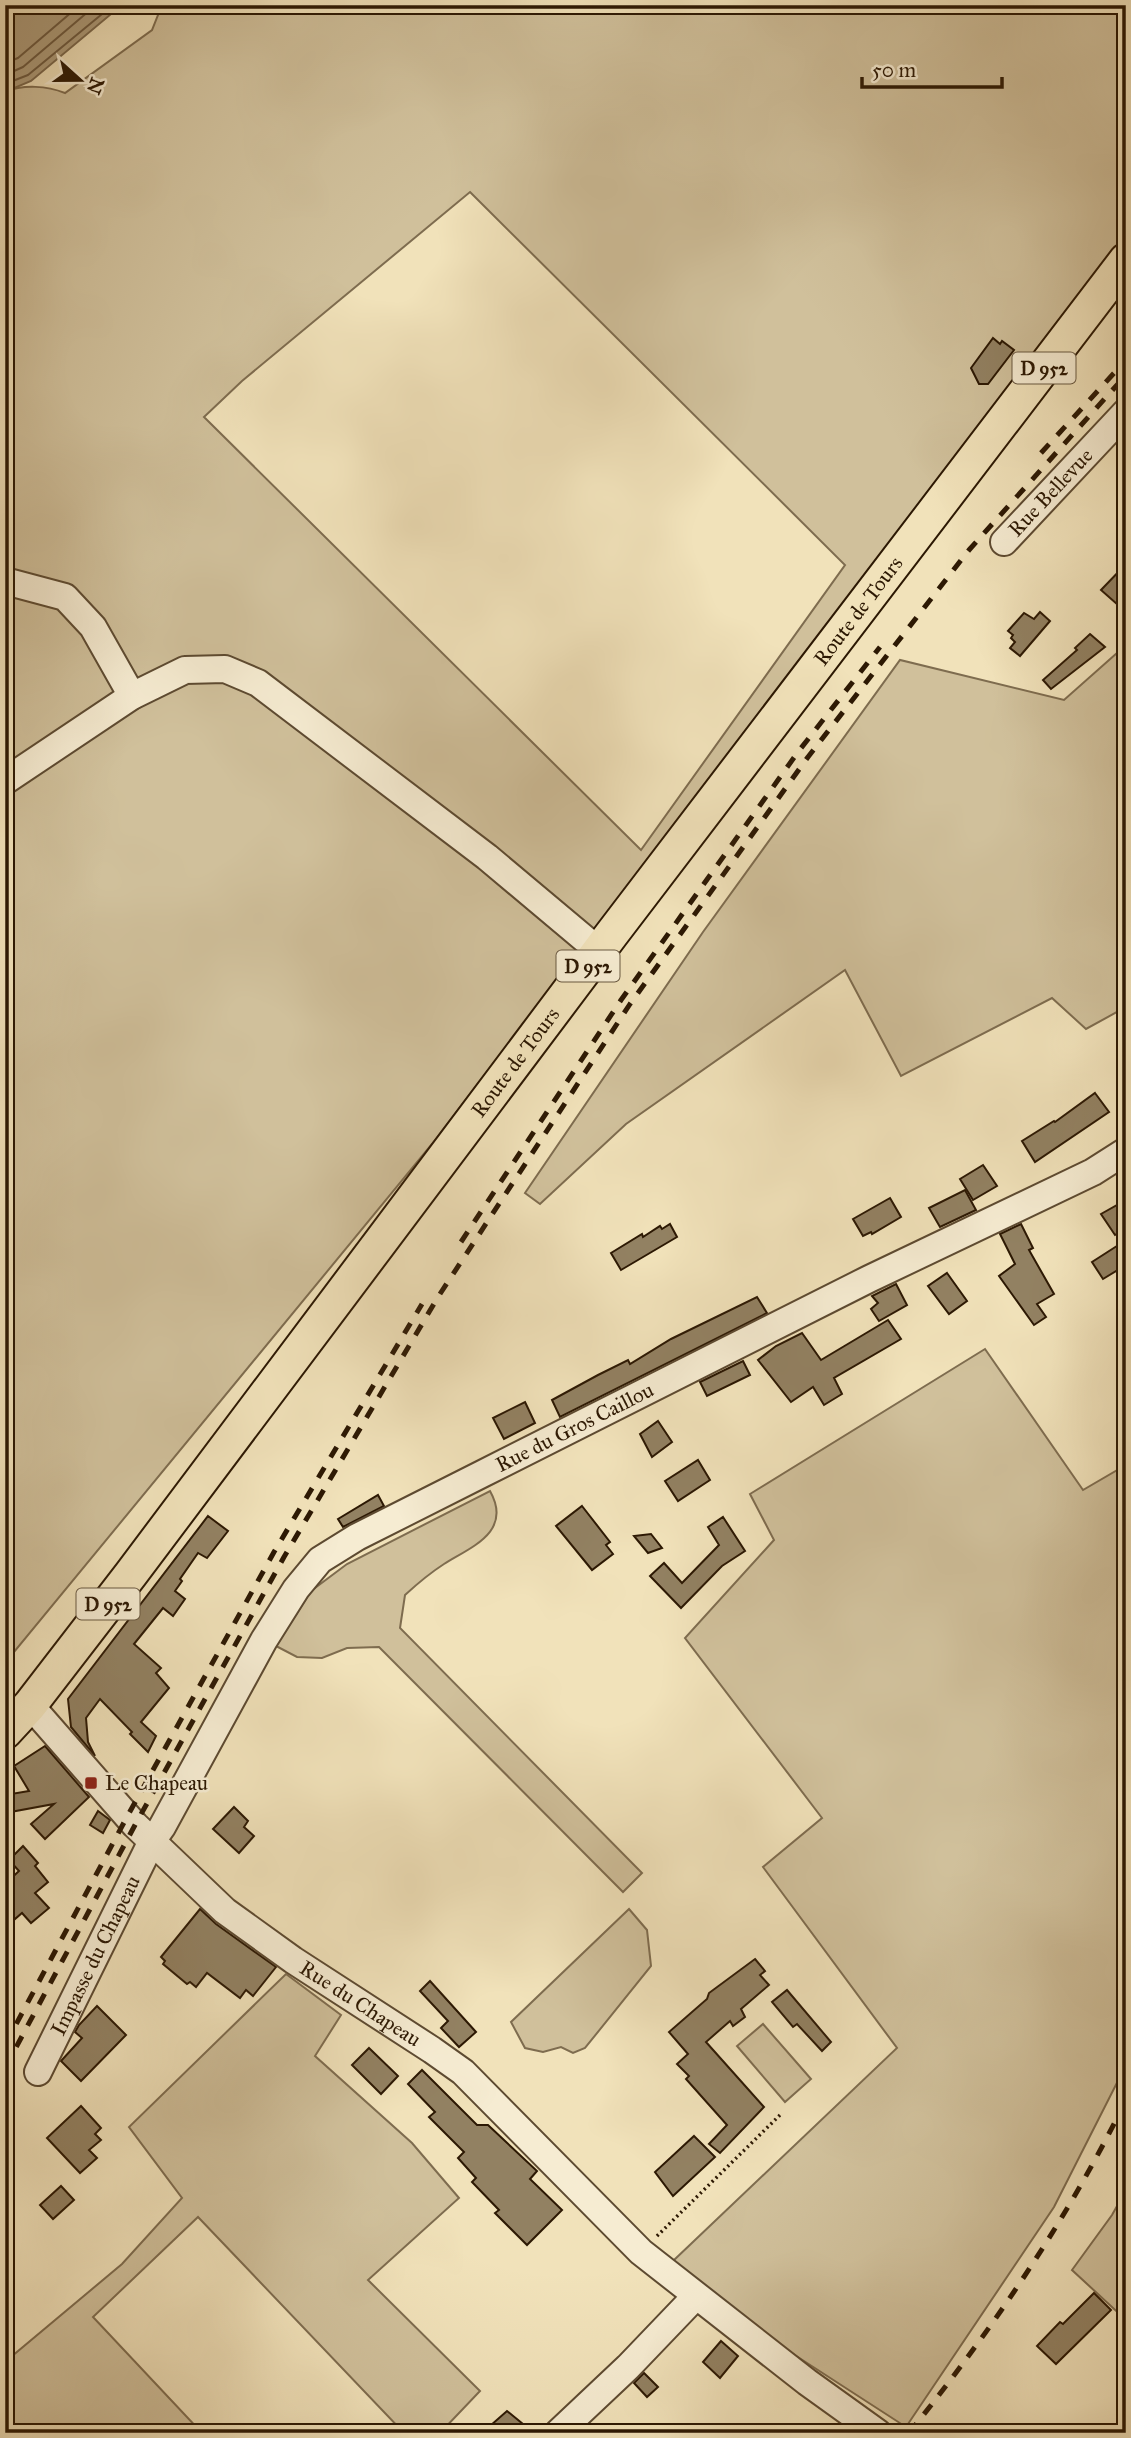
<svg xmlns="http://www.w3.org/2000/svg" width="1131" height="2438" viewBox="0 0 1131 2438" font-family="'IM FELL Great Primer',serif">
<style>
.green{fill:#d0c09b;stroke:#7e6c4f;stroke-width:2;fill-rule:evenodd}
.water{fill:#ae9d7c;stroke:#7a684c;stroke-width:2}
.lines{fill:none;stroke-linecap:round;stroke-linejoin:round}
.shore{stroke:#6d5a40;stroke-width:2}
.building{fill:#928162;stroke:#2c1803;stroke-width:2}
.minor-casing{stroke:#5d4a31;stroke-width:30}
.major-casing{stroke:#2c1803;stroke-width:37}
.path{stroke:#2c1803;stroke-width:3.5;stroke-dasharray:2 3.5;stroke-linecap:butt}
.minor{stroke:#f6ecd2;stroke-width:26}
.major{stroke:#f1e2ba;stroke-width:33}
.rail{stroke:#2c1803;stroke-width:5;stroke-dasharray:12 12;stroke-linecap:butt}
.poi-dot{fill:#8f2418;stroke:#f6ecd2;stroke-width:2.5}
.labels{text-anchor:middle;dominant-baseline:central;stroke-width:5;stroke-linejoin:round;paint-order:stroke}
.shield{fill:#f6ecd2;stroke:#695841;stroke-width:2}
.shield-label{font-size:19px;font-weight:bold;fill:#2c1803}
.street-label{font-size:21px;fill:#2c1803;stroke:#f6ecd2}
.poi-label{font-size:21px;fill:#2c1803;stroke:#f6ecd2;text-anchor:start}
</style>
<rect width="100%" height="100%" fill="#f1e2ba"/>
<filter id="stains"><feTurbulence type="fractalNoise" baseFrequency=".00286" numOctaves="4"/><feColorMatrix values="0 0 0 0 .2 0 0 0 0 .09 0 0 0 0 .02 0 0 0 .5 -.17"/></filter>
<radialGradient id="worn" r=".72"><stop offset=".6" stop-color="#630" stop-opacity="0"/><stop offset="1" stop-color="#630" stop-opacity=".3"/></radialGradient>
<!-- green -->
<g class="green">
<path d="M162,5H1126V239L1036,352L432,1144L5,1663V92C24,84 47,86 65,93L152,30ZM470,192L845,565L641,850L204,417L242,381Z"/>
<polygon points="1126,645 1126,1007 1086,1029 1052,998 901,1076 845,970 626,1124 540,1204 525,1193 703,932 900,660 1064,700"/>
<polygon points="985,1349 1083,1490 1126,1465 1126,2065 1054,2207 906,2427 756,2330 673,2261 897,2048 763,1867 822,1818 685,1638 774,1540 750,1494"/>
<path d="M490,1491C513,1532 471,1547 444,1564C430,1573 417,1584 405,1595L400,1628L642,1873L623,1892L379,1647L347,1648L322,1658L297,1657L276,1646L311,1591L347,1564Z"/>
<polygon points="629,1909 647,1930 651,1966 585,2048 573,2053 561,2047 543,2052 525,2048 511,2022"/>
<polygon points="286,1974 341,2015 315,2056 412,2143 459,2198 368,2280 480,2391 440,2433 404,2433 198,2217 93,2317 202,2433 5,2433 5,2362 122,2264 182,2198 129,2127"/>
<polygon points="763,2024 811,2079 785,2102 737,2046"/>
<polygon points="1126,2190 1126,2320 1072,2270 1112,2215"/>
</g>
<!-- water -->
<polygon class="water" points="5,5 130,5 111,14 31,81 5,92"/>
<g class="lines">
<!-- shore -->
<g class="shore">
<polyline points="5,63 18,58 80,5"/>
<polyline points="5,75 23,67 96,5"/>
<polyline points="5,84 28,75 113,5"/>
</g>
</g>
<!-- building -->
<g class="building">
<polygon points="993,338 1000,344 1002,341 1014,350 988,384 979,384 971,368"/>
<polygon points="1126,564 1126,612 1101,590"/>
<polygon points="1040,612 1050,621 1020,656 1010,648 1015,642 1011,638 1013,635 1008,631 1024,613 1034,619"/>
<polygon points="1090,634 1105,647 1051,689 1043,680 1077,650 1075,648"/>
<polygon points="1095,1093 1109,1112 1035,1162 1022,1141 1054,1121 1055,1122"/>
<polygon points="983,1165 997,1186 973,1200 960,1179"/>
<polygon points="965,1190 976,1210 940,1227 929,1208"/>
<polygon points="890,1198 901,1217 872,1234 871,1232 863,1236 853,1219"/>
<polygon points="1126,1200 1126,1228 1115,1235 1101,1214"/>
<polygon points="670,1224 677,1237 621,1270 611,1253 642,1234 643,1237 660,1226 662,1229"/>
<polygon points="1021,1224 1033,1248 1029,1250 1054,1294 1037,1304 1046,1317 1034,1325 999,1276 1015,1264 1000,1234"/>
<polygon points="1120,1244 1126,1252 1126,1265 1103,1279 1092,1262"/>
<polygon points="947,1273 967,1301 949,1314 928,1286"/>
<polygon points="896,1284 907,1305 879,1321 871,1309 878,1303 872,1296"/>
<polygon points="757,1297 767,1313 560,1417 552,1400 598,1375 628,1360 630,1364 671,1339"/>
<polygon points="888,1320 901,1339 834,1378 842,1394 824,1405 813,1387 791,1402 758,1360 776,1346 802,1333 821,1360"/>
<polygon points="743,1361 750,1375 707,1396 700,1382"/>
<polygon points="525,1402 535,1423 504,1439 493,1418"/>
<polygon points="658,1421 672,1442 652,1457 640,1434"/>
<polygon points="698,1460 710,1480 678,1501 665,1481"/>
<polygon points="378,1495 384,1506 343,1527 338,1519"/>
<polygon points="582,1506 610,1542 606,1545 613,1554 592,1570 556,1526"/>
<polygon points="208,1516 228,1531 207,1558 198,1553 180,1579 182,1581 175,1591 185,1599 173,1616 163,1608 134,1644 161,1668 156,1673 169,1688 141,1722 156,1736 148,1752 130,1734 132,1732 100,1699 86,1718 88,1742 95,1756 71,1727 68,1699"/>
<polygon points="723,1517 745,1551 722,1566 681,1608 650,1576 664,1563 682,1583 719,1545 708,1527"/>
<polygon points="651,1534 662,1548 648,1553 634,1536"/>
<polygon points="45,1746 89,1797 45,1839 31,1824 54,1804 5,1813 5,1795 29,1791 14,1766"/>
<polygon points="234,1807 248,1821 244,1827 254,1836 239,1853 213,1829"/>
<polygon points="98,1811 110,1820 103,1833 90,1825"/>
<polygon points="23,1846 38,1863 35,1866 48,1882 35,1893 49,1908 31,1923 22,1913 15,1919 5,1907 5,1884 19,1871 9,1860"/>
<polygon points="200,1909 216,1924 276,1967 253,1996 246,1990 240,1998 207,1973 196,1987 190,1982 187,1984 163,1964 165,1961 161,1957"/>
<polygon points="755,1959 765,1971 760,1975 769,1985 741,2009 745,2017 733,2026 730,2021 706,2042 764,2107 720,2153 709,2144 727,2125 686,2079 689,2076 677,2064 688,2054 669,2032 707,1999 709,1993"/>
<polygon points="430,1981 476,2032 459,2047 441,2028 448,2021 420,1991"/>
<polygon points="787,1990 831,2042 822,2051 797,2024 793,2027 772,2002"/>
<polygon points="97,2006 126,2035 81,2081 61,2061 82,2038 75,2032 79,2025"/>
<polygon points="369,2048 398,2076 381,2094 352,2065"/>
<polygon points="422,2070 477,2125 488,2125 537,2171 530,2179 562,2210 527,2245 495,2213 499,2210 472,2182 476,2178 458,2158 464,2152 429,2117 435,2112 408,2084"/>
<polygon points="81,2106 101,2128 95,2134 101,2140 89,2150 97,2158 80,2173 47,2138"/>
<polygon points="694,2136 715,2157 673,2196 655,2172"/>
<polygon points="61,2186 74,2200 53,2219 40,2205"/>
<polygon points="1094,2293 1111,2310 1056,2364 1037,2346 1060,2322 1063,2324"/>
<polygon points="721,2341 738,2356 720,2378 703,2362"/>
<polygon points="644,2373 658,2387 647,2397 634,2383"/>
<polygon points="507,2411 534,2433 482,2433"/>
</g>
<g class="lines">
<!-- minor casing -->
<g class="minor-casing">
<g id="minor">
<path id="s1" d="M1004,542L1126,412"/>
<polyline points="5,581 65,597 93,627 132,696"/>
<polyline points="5,781 132,696 185,670 225,669 258,683 487,857 599,951"/>
<path id="s2" d="M30,1705L135,1825L225,1911L293,1960L432,2050L463,2072L641,2252L807,2382L878,2433"/>
<path id="s3" d="M38,2072L152,1841L162,1827L264,1640L296,1589L320,1560L357,1537L482,1474L869,1279L1093,1172L1126,1151"/>
<polyline points="558,2433 628,2367 695,2297"/>
</g>
</g>
<!-- major casing -->
<g class="major-casing">
<g id="major">
<path id="s4" d="M5,1732L30,1705L131,1574L611,935L1126,260"/>
</g>
</g>
<!-- path -->
<polyline class="path" points="657,2236 781,2114"/>
<!-- minor -->
<use href="#minor" class="minor"/>
<!-- major -->
<use href="#major" class="major"/>
<!-- rail -->
<g class="rail">
<polyline points="1041,453 1126,360"/>
<polyline points="461,1242 621,1000 798,752 880,647"/>
<polyline points="5,2045 128,1815 274,1552 422,1304"/>
<polyline points="5,2068 135,1825 284,1557 438,1297 630,1004 808,757 969,550 1126,375"/>
<path d="M909,2433C994,2327 1066,2222 1126,2100"/>
</g>
</g>
<!-- markers -->
<rect class="poi-dot" x="84" y="1776" width="14" height="14" rx="3.5"/>
<g class="labels">
<!-- shield labels -->
<g class="shield">
<rect x="1012.5" y="352.5" width="63" height="31" rx="5"/>
<rect x="556.5" y="950.5" width="63" height="31" rx="5"/>
<rect x="76.5" y="1588.5" width="63" height="31" rx="5"/>
</g>
<g class="shield-label">
<text x="1044" y="368">D 952</text>
<text x="588" y="966">D 952</text>
<text x="108" y="1604">D 952</text>
</g>
<!-- street labels -->
<g class="street-label">
<text stroke="none"><textPath href="#s1" startOffset="68">Rue Bellevue</textPath></text>
<text stroke="none"><textPath href="#s4" startOffset="1409">Route de Tours</textPath></text>
<text stroke="none"><textPath href="#s4" startOffset="842">Route de Tours</textPath></text>
<text stroke="none"><textPath href="#s3" startOffset="873">Rue du Gros Caillou</textPath></text>
<text stroke="none"><textPath href="#s3" startOffset="130">Impasse du Chapeau</textPath></text>
<text stroke="none"><textPath href="#s2" startOffset="448">Rue du Chapeau</textPath></text>
</g>
<!-- poi labels -->
<g class="poi-label">
<text x="105" y="1783">Le Chapeau</text>
</g>
</g>
<!-- margin -->
<rect width="1131" height="2438" fill="none" stroke="#f1e2ba" stroke-width="28"/>
<rect x="7" y="7" width="1117" height="2424" fill="none" stroke="#2c1803" stroke-width="3.5"/>
<rect x="14" y="14" width="1103" height="2410" fill="none" stroke="#2c1803" stroke-width="2"/>
<!-- north arrow -->
<g transform="translate(80 80) rotate(111)" stroke="#f6ecd2" stroke-width="5" paint-order="stroke">
<path d="M0-5L12 26L0 18L-12 26Z" fill="#2c1803"/>
<text y="-10" font-size="19" font-weight="bold" text-anchor="middle" fill="#2c1803">N</text>
</g>
<!-- scale -->
<path d="M862 77v10h140v-10" fill="none" stroke="#2c1803" stroke-width="3.5"/>
<text x="872" y="77" font-size="21" fill="#2c1803" stroke="#f6ecd2" stroke-width="5" paint-order="stroke">50 m</text>
<rect width="100%" height="100%" filter="url(#stains)"/>
<rect width="100%" height="100%" fill="url(#worn)"/>
</svg>
